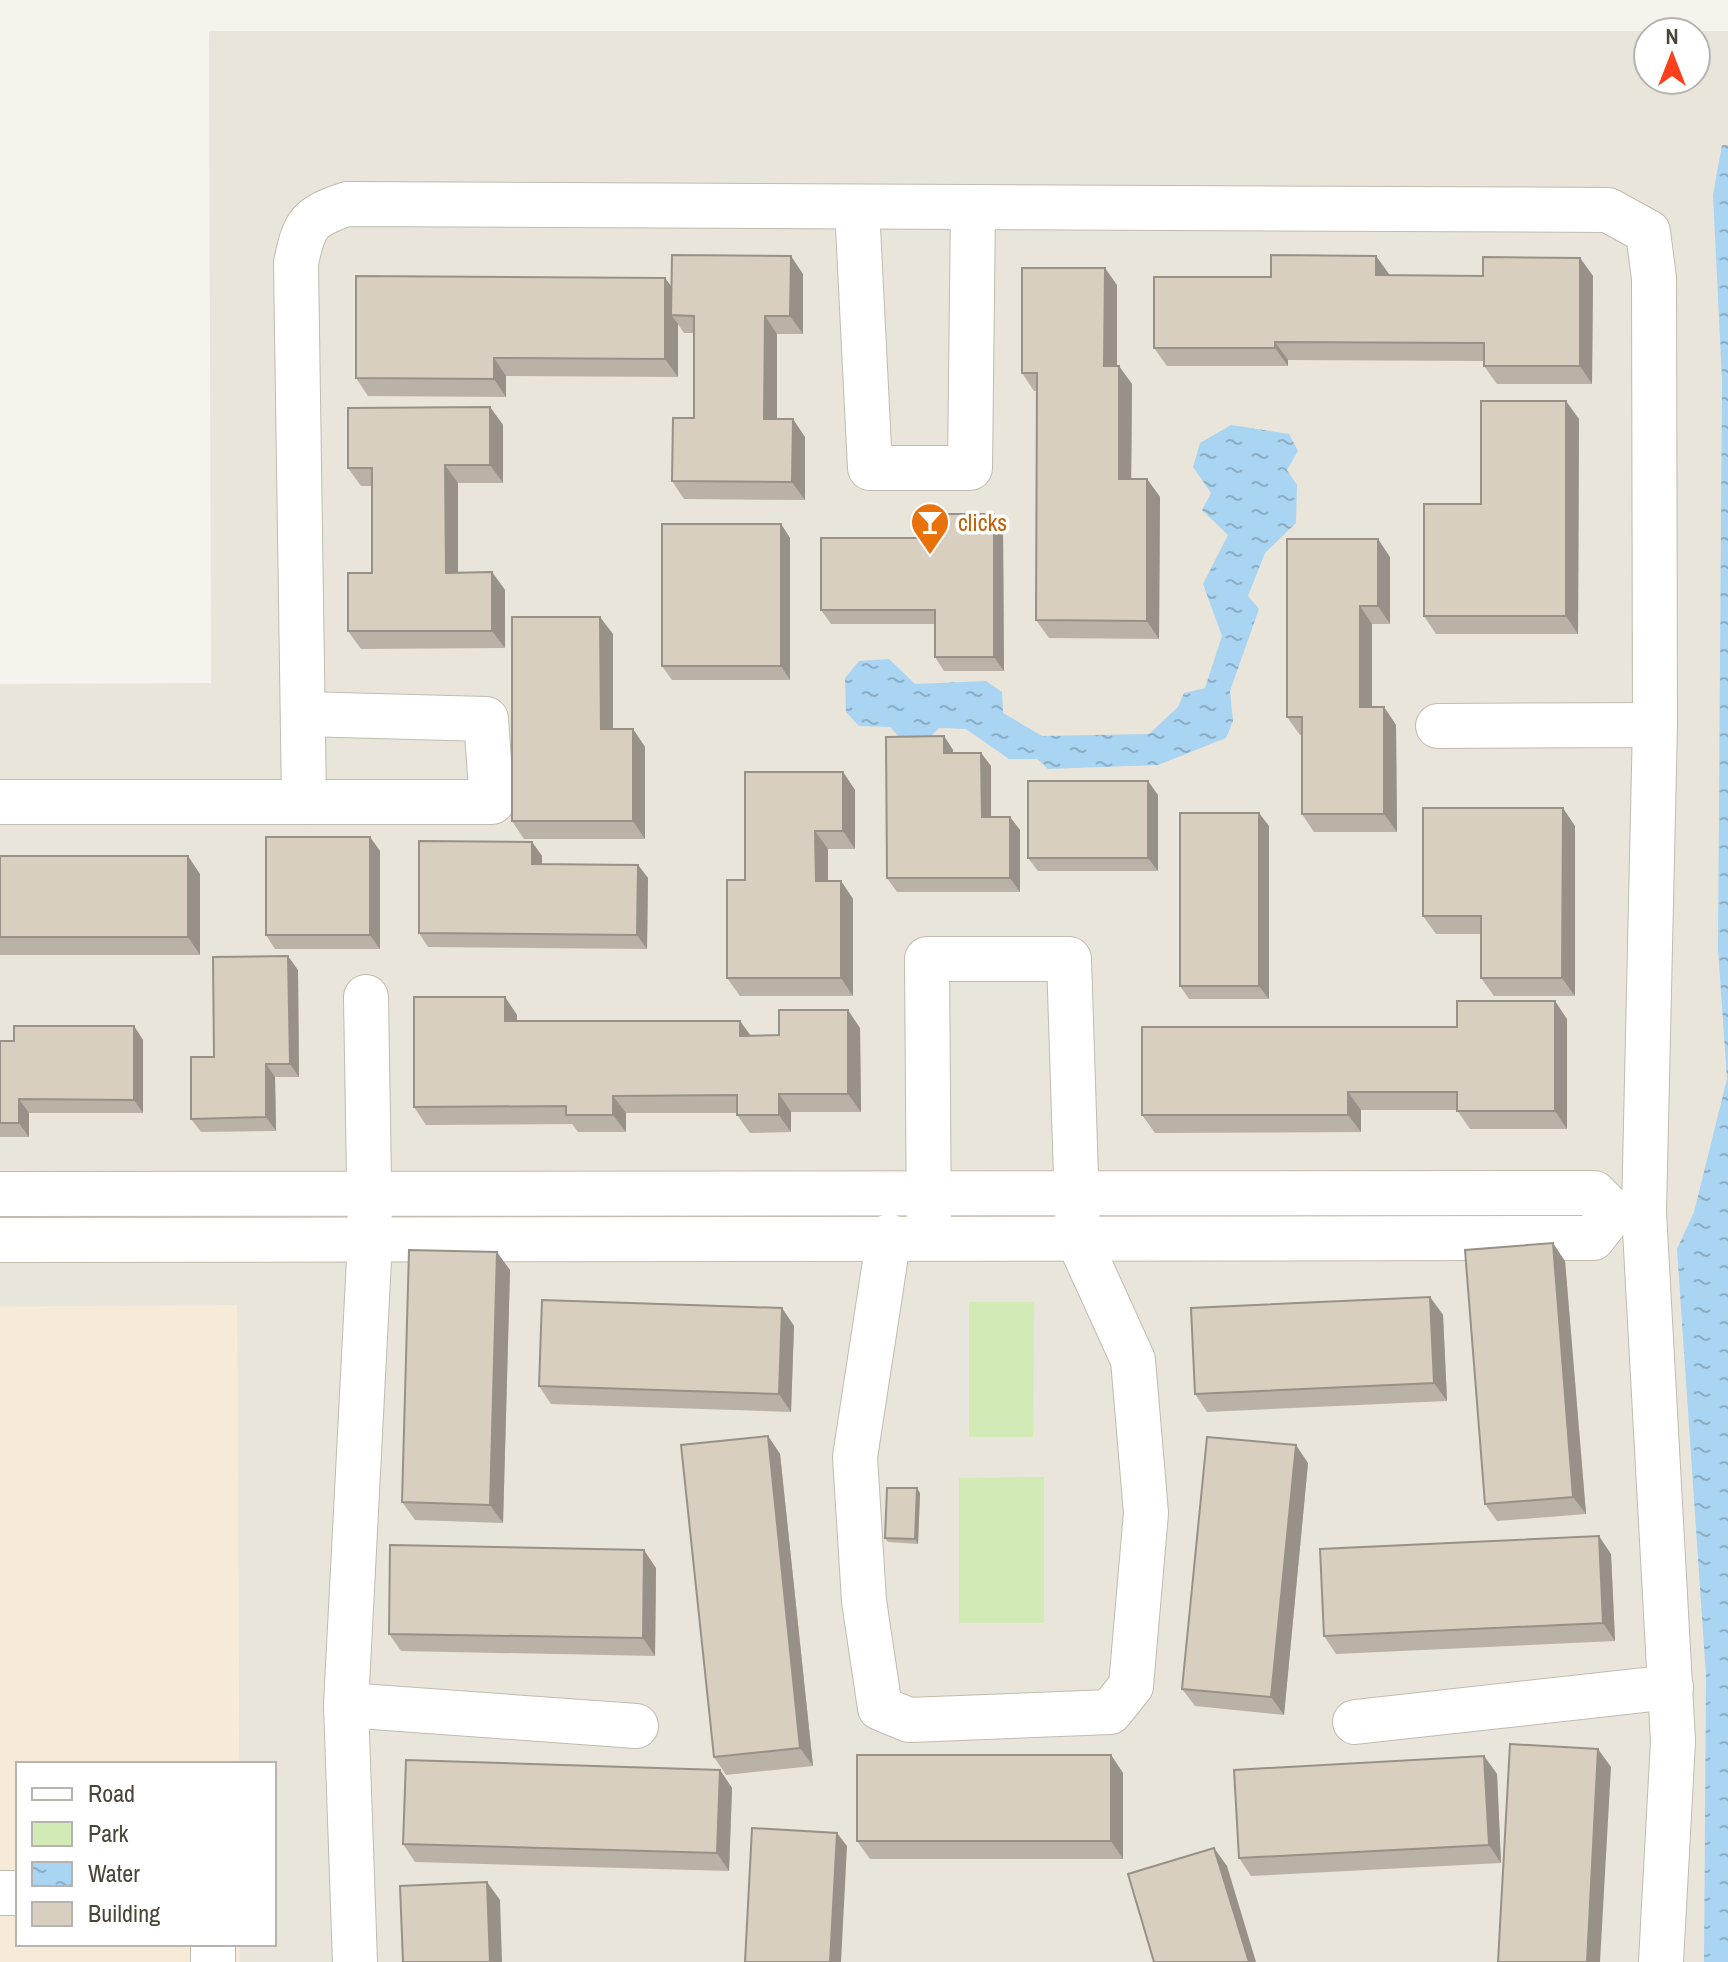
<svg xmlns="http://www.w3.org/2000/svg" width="1728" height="1962" viewBox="0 0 1728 1962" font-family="'Archivo Narrow',sans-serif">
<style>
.residential{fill:#eae5da;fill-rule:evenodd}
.commercial{fill:#f7ead8}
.green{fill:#d2eab5}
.water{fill:url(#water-ripples)}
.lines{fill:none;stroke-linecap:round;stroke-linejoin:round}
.minor-casing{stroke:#c2bbae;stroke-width:46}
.minor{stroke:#fff;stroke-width:44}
.wall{fill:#bab2a6}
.shaded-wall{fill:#979187}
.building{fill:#d8cfc1;stroke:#979187;stroke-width:2}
.labels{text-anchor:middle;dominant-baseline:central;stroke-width:7;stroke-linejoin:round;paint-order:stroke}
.food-label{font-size:24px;fill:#c56008;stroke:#fff;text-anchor:start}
</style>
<defs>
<pattern id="water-ripples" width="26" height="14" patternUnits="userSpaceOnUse" patternTransform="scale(2)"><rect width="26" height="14" fill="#a9d4f2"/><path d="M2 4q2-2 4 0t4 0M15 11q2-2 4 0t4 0" fill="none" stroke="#8caec5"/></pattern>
</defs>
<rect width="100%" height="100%" fill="#f6f3ec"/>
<!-- residential -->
<path class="residential" d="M209,31H1728V1962H240V1944H274V1764H239L237,1306L0,1307V684L211,683ZM1648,32H1696V80H1648Z"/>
<!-- commercial -->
<polygon class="commercial" points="237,1305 239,1764 18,1764 18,1944 240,1944 240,1962 0,1962 0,1307"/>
<!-- green -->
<g class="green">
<polygon points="969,1302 1034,1302 1033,1437 969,1437"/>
<polygon points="1044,1477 1044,1623 959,1623 959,1478"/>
</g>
<!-- water -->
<g class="water">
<polygon points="1722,145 1728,145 1728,1962 1704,1962 1706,1676 1677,1249 1694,1212 1727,1079 1718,949 1722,380 1713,195"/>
<polygon points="1231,425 1289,434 1298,451 1287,470 1297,485 1296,523 1265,553 1248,596 1259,609 1230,691 1233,721 1226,738 1158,765 1048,769 1037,759 1009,759 966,729 939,728 923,744 905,743 890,727 859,726 846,712 845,678 859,661 889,659 915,684 986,681 1002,692 1003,713 1042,736 1149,734 1178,707 1184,693 1205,688 1222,636 1203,584 1228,535 1202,510 1211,493 1193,467 1200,443"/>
</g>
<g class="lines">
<!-- minor casing -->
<g class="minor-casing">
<g id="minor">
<polyline points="857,207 870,468 970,468 973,207"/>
<polyline points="1438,726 1655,725"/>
<polyline points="0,802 492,802 486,719 303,714"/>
<path d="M304,802L296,263C304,224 308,217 347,204L1608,210L1648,232L1654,278L1655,725L1644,1212L1673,1741L1661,1962"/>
<polyline points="0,1194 1594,1193 1613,1212 1644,1212"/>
<polyline points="889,1236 855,1457 864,1601 880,1708 909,1720 1110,1712 1131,1686 1146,1513 1133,1360 1078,1239 1069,959 927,959 929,1236"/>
<polyline points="0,1240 1593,1238 1613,1212"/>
<polyline points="346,1705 636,1726"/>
<polyline points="1355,1722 1671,1687"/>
<polyline points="0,1893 18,1893"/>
<polyline points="213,1944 213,1962"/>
<polyline points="355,1962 346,1705 370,1240 366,997"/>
</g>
</g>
<!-- minor -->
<use href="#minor" class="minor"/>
</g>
<!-- wall -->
<g class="wall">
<polygon points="1376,256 1389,275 1483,276 1580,258 1593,276 1592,384 1497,384 1484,366 1484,361 1288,360 1288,366 1167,366 1154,348 1271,277"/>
<polygon points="803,274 803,334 777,334 777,419 805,437 805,500 684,499 672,481 694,418 694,333 684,333 678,324 678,377 506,376 506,397 368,396 356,378 665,278 672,287"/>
<polygon points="1117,285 1117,366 1132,384 1131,479 1147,479 1160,497 1159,639 1049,638 1036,620 1037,391 1034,391 1022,373"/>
<polygon points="490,407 503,425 503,483 458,483 458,573 492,572 505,590 505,648 361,649 348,631 372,573 372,486 361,486 348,468"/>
<polygon points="1579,419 1578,634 1436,634 1424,616"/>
<polygon points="781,524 790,538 790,680 672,680 662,666"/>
<polygon points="1003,527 1004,671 944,671 935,657 935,624 831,624 821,610 934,538"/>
<polygon points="1390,557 1390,624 1372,624 1372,707 1384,707 1396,725 1397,832 1314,832 1302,814 1302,735 1300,735 1287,717"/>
<polygon points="613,634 613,729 633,729 645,747 645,839 524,839 512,821"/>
<polygon points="944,736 953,750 953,753 981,753 991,766 991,817 1010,817 1020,830 1020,892 897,892 887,878"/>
<polygon points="843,772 855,790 855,849 828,849 828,881 841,881 853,899 853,996 740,996 727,978"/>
<polygon points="1158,795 1158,871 1038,871 1028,858"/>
<polygon points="1269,826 1269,999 1189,999 1180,986"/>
<polygon points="1575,826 1575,996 1494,996 1481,978 1481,934 1436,934 1423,916"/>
<polygon points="370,837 380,851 380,949 275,949 266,935"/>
<polygon points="532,842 542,856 542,864 638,865 648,878 647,949 428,947 419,933"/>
<polygon points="0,856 200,874 200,955 0,955"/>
<polygon points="298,970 299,1077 275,1077 276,1131 201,1132 191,1119 214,1057"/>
<polygon points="505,997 517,1015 517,1021 740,1021 751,1036 779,1035 860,1028 861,1112 791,1112 791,1132 750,1133 737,1115 737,1113 626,1113 626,1132 578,1132 572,1124 426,1125 414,1107"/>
<polygon points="1567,1019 1567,1129 1470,1129 1457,1110 1361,1110 1361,1132 1155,1133 1142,1115 1457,1027"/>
<polygon points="134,1026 143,1040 143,1113 29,1113 29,1137 0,1137 0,1041 14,1041"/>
<polygon points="1565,1261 1586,1514 1497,1521 1485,1504"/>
<polygon points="510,1270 503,1523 415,1520 402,1502"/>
<polygon points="1430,1297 1443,1315 1447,1401 1207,1412 1195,1394"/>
<polygon points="782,1308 794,1326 791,1412 551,1404 539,1386"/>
<polygon points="768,1436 780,1454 813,1766 726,1775 714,1757"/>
<polygon points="1308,1463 1284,1715 1195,1706 1182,1689"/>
<polygon points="920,1493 918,1544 888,1542 885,1538"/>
<polygon points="1611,1554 1615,1641 1336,1654 1324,1636"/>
<polygon points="656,1568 655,1656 401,1651 389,1634"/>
<polygon points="1111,1755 1123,1773 1123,1859 870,1859 857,1841"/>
<polygon points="1484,1756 1497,1774 1501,1863 1251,1876 1239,1858"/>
<polygon points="720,1770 732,1788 729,1871 415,1862 403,1844"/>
</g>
<!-- shaded-wall -->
<g class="shaded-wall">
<polygon points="791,256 803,274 803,334 790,316"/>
<polygon points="1376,256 1389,274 1389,293 1376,275"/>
<polygon points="1580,258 1593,276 1592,384 1580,366"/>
<polygon points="1105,268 1117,285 1117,384 1104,366"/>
<polygon points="665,278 678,296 671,315 678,324 678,377 665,359"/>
<polygon points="765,316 777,334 777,437 764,419"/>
<polygon points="1275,342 1288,360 1288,366 1275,348"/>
<polygon points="494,358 506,376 506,397 494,379"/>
<polygon points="1119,366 1132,384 1131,497 1119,479"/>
<polygon points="1566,401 1579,419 1578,634 1566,616"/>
<polygon points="490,407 503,425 503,483 490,465"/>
<polygon points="793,419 805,437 805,500 792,482"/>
<polygon points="445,465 458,483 458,591 446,573"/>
<polygon points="1147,479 1160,497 1159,639 1147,621"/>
<polygon points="994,514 1003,527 1004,671 994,657"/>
<polygon points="781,524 790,538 790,680 781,666"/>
<polygon points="1378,539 1390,557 1390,624 1378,606"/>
<polygon points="492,572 505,590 505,648 492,631"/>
<polygon points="1360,606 1372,624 1372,725 1360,707"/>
<polygon points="600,617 613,634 613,747 601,729"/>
<polygon points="1384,707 1396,725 1397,832 1384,814"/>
<polygon points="633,729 645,747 645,839 633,821"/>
<polygon points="944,736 953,750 953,766 944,753"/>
<polygon points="981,753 991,766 991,830 982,817"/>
<polygon points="843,772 855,790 855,849 843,831"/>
<polygon points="1148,781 1158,795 1158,871 1148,858"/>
<polygon points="1563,808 1575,826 1575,996 1562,978"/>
<polygon points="1259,813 1269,826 1269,999 1259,986"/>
<polygon points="1010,817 1020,830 1020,892 1010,878"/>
<polygon points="815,831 828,849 828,899 816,881"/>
<polygon points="370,837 380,851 380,949 370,935"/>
<polygon points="532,842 542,856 542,878 532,864"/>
<polygon points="188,856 200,874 200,955 188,937"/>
<polygon points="638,865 648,878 647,949 637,935"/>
<polygon points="841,881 853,899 853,996 841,978"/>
<polygon points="288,956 298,970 299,1077 290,1064"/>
<polygon points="505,997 517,1015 517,1039 505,1021"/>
<polygon points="1555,1001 1567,1019 1567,1129 1555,1111"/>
<polygon points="848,1010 860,1028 861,1112 848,1094"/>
<polygon points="740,1021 753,1039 740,1036"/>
<polygon points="134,1026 143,1040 143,1113 134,1100"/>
<polygon points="266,1064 275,1077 276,1131 266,1117"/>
<polygon points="1348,1092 1361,1110 1361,1132 1348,1115"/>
<polygon points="779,1094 791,1112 791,1132 779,1115"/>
<polygon points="613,1096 626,1113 626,1132 613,1115"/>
<polygon points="19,1099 29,1113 29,1137 19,1123"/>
<polygon points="1553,1243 1565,1261 1586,1514 1573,1497"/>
<polygon points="497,1252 510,1270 503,1523 490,1505"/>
<polygon points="1430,1297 1443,1315 1447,1401 1434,1383"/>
<polygon points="782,1308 794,1326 791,1412 779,1394"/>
<polygon points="768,1436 780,1454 813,1766 800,1748"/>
<polygon points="1296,1445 1308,1463 1284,1715 1271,1697"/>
<polygon points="917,1488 920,1493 918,1544 915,1539"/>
<polygon points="1599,1536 1611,1554 1615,1641 1603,1623"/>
<polygon points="644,1550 656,1568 655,1656 643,1638"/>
<polygon points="1598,1749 1611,1767 1600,1962 1587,1962"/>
<polygon points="1111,1755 1123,1773 1123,1859 1111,1841"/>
<polygon points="1484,1756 1497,1774 1501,1863 1489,1845"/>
<polygon points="720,1770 732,1788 729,1871 717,1853"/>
<polygon points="837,1833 847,1846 841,1962 830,1962"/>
<polygon points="1214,1848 1227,1866 1256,1962 1249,1962"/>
<polygon points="487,1882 500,1900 502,1962 490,1962"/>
</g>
<!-- building -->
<g class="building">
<polygon points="672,255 791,256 790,316 765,316 764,419 793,419 792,482 672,481 673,418 694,418 694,316 671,315"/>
<polygon points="1271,255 1376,256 1376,275 1483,276 1483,257 1580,258 1580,366 1484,366 1484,343 1275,342 1275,348 1154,348 1154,277 1271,277"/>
<polygon points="1022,268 1105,268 1104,366 1119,366 1119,479 1147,479 1147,621 1036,620 1037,373 1022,373"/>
<polygon points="356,276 665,278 665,359 494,358 494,379 356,378"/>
<polygon points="1481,401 1566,401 1566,616 1424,616 1424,504 1481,504"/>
<polygon points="490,407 490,465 445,465 446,573 492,572 492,631 348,631 348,573 372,573 372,468 348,468 348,408"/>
<polygon points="934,514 994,514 994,657 935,657 935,610 821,610 821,538 934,538"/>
<rect x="662" y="524" width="119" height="142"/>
<polygon points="1287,539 1378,539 1378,606 1360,606 1360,707 1384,707 1384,814 1302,814 1302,717 1287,717"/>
<polygon points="512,617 600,617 601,729 633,729 633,821 512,821"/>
<polygon points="944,736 944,753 981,753 982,817 1010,817 1010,878 887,878 886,737"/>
<polygon points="745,772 843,772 843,831 815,831 816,881 841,881 841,978 727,978 727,880 745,880"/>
<rect x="1028" y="781" width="120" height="77"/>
<polygon points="1423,808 1563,808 1562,978 1481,978 1481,916 1423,916"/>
<rect x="1180" y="813" width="79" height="173"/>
<rect x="266" y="837" width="104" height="98"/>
<polygon points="419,841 532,842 532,864 638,865 637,935 419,933"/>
<rect x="0" y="856" width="188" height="81"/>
<polygon points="288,956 290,1064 266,1064 266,1117 191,1119 191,1057 214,1057 213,957"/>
<polygon points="414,997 505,997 505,1021 740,1021 740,1036 779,1035 779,1010 848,1010 848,1094 779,1094 779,1115 737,1115 737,1095 613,1096 613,1115 566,1115 566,1106 414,1107"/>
<polygon points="1457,1001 1555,1001 1555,1111 1457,1111 1457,1092 1348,1092 1348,1115 1142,1115 1142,1027 1457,1027"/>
<polygon points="14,1026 134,1026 134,1100 19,1099 19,1123 0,1123 0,1041 14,1041"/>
<polygon points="1553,1243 1573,1497 1485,1504 1465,1250"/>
<polygon points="409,1250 497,1252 490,1505 402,1502"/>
<polygon points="1430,1297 1434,1383 1195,1394 1191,1308"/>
<polygon points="542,1300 782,1308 779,1394 539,1386"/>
<polygon points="768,1436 800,1748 714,1757 681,1445"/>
<polygon points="1207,1437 1296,1445 1271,1697 1182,1689"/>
<polygon points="887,1488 917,1488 915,1539 885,1538"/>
<polygon points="1599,1536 1603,1623 1324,1636 1320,1549"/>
<polygon points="390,1545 644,1550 643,1638 389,1634"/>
<polygon points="1510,1744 1598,1749 1587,1962 1498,1962"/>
<rect x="857" y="1755" width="254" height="86"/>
<polygon points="1484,1756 1489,1845 1239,1858 1234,1770"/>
<polygon points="406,1760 720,1770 717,1853 403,1844"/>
<polygon points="752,1828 837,1833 830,1962 745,1962"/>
<polygon points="1214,1848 1249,1962 1154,1962 1128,1874"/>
<polygon points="487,1882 490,1962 403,1962 400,1886"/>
</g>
<!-- icons -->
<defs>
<g id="bar-pin" transform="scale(2)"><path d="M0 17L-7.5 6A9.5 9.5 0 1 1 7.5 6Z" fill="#e8710a" stroke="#fff"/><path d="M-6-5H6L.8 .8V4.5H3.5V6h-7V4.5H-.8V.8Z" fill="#fff"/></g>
</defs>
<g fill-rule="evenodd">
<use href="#bar-pin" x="930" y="522"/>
</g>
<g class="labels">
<!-- food labels -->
<g class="food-label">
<text x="958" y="522">clicks</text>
</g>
</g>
<!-- legend -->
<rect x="16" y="1762" width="260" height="184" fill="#ffffff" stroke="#b7b4b0" stroke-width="2"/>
<rect x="32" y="1788" width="40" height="12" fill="#ffffff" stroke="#b7b4b0" stroke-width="2"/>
<text x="88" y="1802" font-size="24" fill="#4b4439">Road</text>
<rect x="32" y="1822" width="40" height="24" fill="#d2eab5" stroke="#b7b4b0" stroke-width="2"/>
<text x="88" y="1842" font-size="24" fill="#4b4439">Park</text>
<rect x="32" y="1862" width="40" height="24" fill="url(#water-ripples)" stroke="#b7b4b0" stroke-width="2"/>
<text x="88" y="1882" font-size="24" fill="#4b4439">Water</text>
<rect x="32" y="1902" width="40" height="24" fill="#d8cfc1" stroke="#b7b4b0" stroke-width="2"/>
<text x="88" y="1922" font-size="24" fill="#4b4439">Building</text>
<!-- north arrow -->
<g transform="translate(1672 56)"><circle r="38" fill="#ffffff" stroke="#b7b4b0" stroke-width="2"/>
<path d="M0-6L14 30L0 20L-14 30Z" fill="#fc3f1d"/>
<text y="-12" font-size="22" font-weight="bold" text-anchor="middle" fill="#4b4439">N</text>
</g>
</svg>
